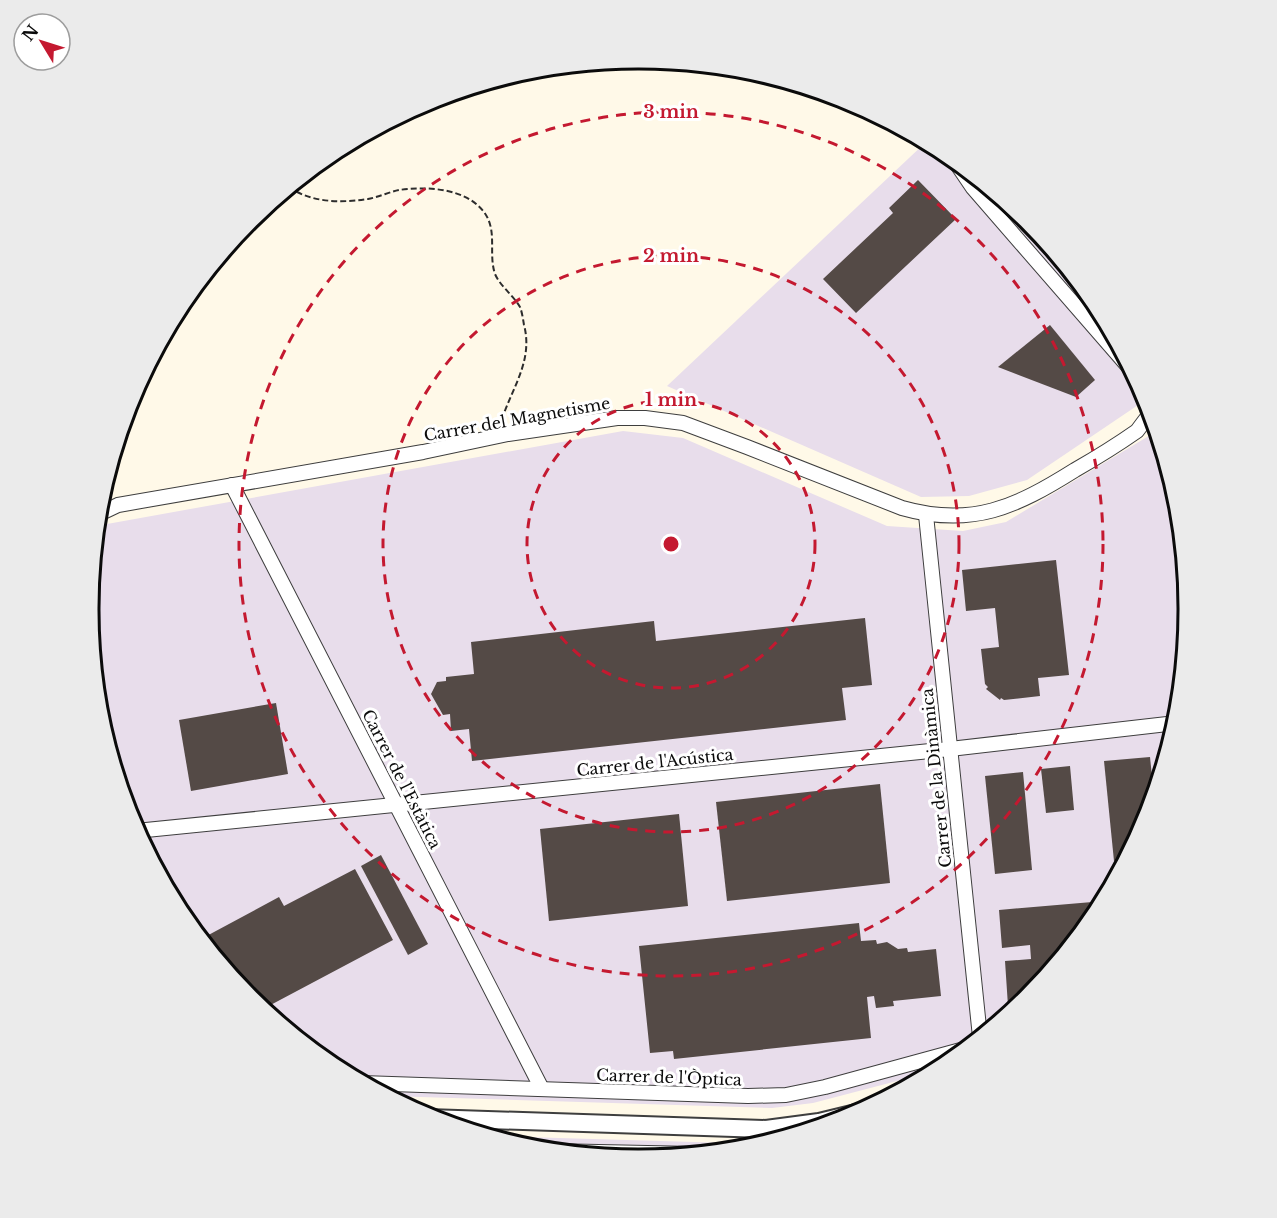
<svg xmlns="http://www.w3.org/2000/svg" width="1277" height="1218" viewBox="0 0 1277 1218" font-family="'Libre Baskerville',serif">
<style>
.industrial{fill:#e8ddeb}
.building{fill:#544a46}
.lines{fill:none;stroke-linecap:round;stroke-linejoin:round}
.minor-casing{stroke:#3e3e3e;stroke-width:16}
.tertiary-casing{stroke:#3e3e3e;stroke-width:20}
.path{stroke:#2d2d2d;stroke-width:2;stroke-dasharray:6 3;stroke-linecap:butt}
.minor{stroke:#fff;stroke-width:14}
.tertiary{stroke:#fff;stroke-width:16}
.ring{fill:none;stroke:#c41930;stroke-width:3;stroke-dasharray:10 8}
.labels{text-anchor:middle;dominant-baseline:central;stroke-width:6;stroke-linejoin:round;paint-order:stroke}
.street-label{font-size:16px;fill:#0b0b0b;stroke:#fff}
.rim{fill:none;stroke:#0b0b0b;stroke-width:3}
.centre{fill:#c41930;stroke:#fff;stroke-width:3}
.ring-label{font-size:18px;text-anchor:middle;font-weight:bold;fill:#c41930;stroke:#fff;stroke-width:6;stroke-linejoin:round;paint-order:stroke}
</style>
<rect width="100%" height="100%" fill="#fff9e8"/>
<!-- industrial -->
<g class="industrial">
<polygon points="926,142 945,151 1028,220 1096,303 1147,399 1027,480 969,496 921,497 667,386"/>
<polygon points="623,431 683,438 887,526 963,531 1006,522 1157,431 1178,502 1189,609 1178,717 1147,820 1096,915 1028,999 939,1070 813,1103 772,1108 388,1096 332,1067 249,998 181,915 130,819 99,716 88,609 96,526"/>
<polygon points="489,1136 762,1144 746,1149 638,1159 531,1149"/>
</g>
<!-- building -->
<g class="building">
<polygon points="918,180 956,219 856,313 823,279 893,213 889,208"/>
<polygon points="1050,325 1095,380 1076,397 998,367"/>
<polygon points="1056,560 1069,675 1038,678 1040,696 1004,700 1001,698 1000,700 986,689 988,687 985,684 981,649 999,647 995,608 966,611 962,570"/>
<polygon points="865,618 872,685 842,688 846,720 472,761 469,729 451,731 450,714 443,715 431,694 437,682 446,681 446,677 474,674 471,642 654,621 656,641"/>
<polygon points="276,703 288,774 191,791 179,720"/>
<polygon points="1150,757 1154,796 1147,820 1126,859 1114,861 1104,761"/>
<polygon points="1070,766 1074,810 1046,813 1041,769"/>
<polygon points="1023,772 1032,870 995,874 985,776"/>
<polygon points="880,784 890,883 727,901 716,802"/>
<polygon points="679,814 688,906 549,921 540,829"/>
<polygon points="381,855 428,944 408,955 361,866"/>
<polygon points="355,869 393,940 263,1009 249,998 201,939 279,897 284,906"/>
<polygon points="1104,901 1096,915 1028,999 1020,1005 1008,1006 1005,961 1031,959 1030,945 1002,948 999,910"/>
<polygon points="859,923 861,941 876,940 877,944 887,942 898,949 907,948 908,952 936,949 941,996 893,1001 894,1006 876,1008 874,996 867,997 871,1038 674,1059 673,1051 650,1053 639,946"/>
</g>
<g class="lines">
<!-- minor casing -->
<g class="minor-casing">
<g id="minor">
<polyline points="952,157 973,188 1133,372"/>
<polyline points="232,485 542,1089"/>
<path d="M97,515L118,505L423,452L508,434L617,418H645L683,423L747,447L902,508C972,528 1016,507 1075,470C1096,458 1117,445 1137,431L1149,415L1150,409"/>
<polyline points="926,515 980,1037"/>
<polyline points="136,831 950,749 1176,723"/>
<polyline points="362,1083 748,1096 786,1095 825,1087 968,1048"/>
<polyline points="550,1151 696,1154"/>
</g>
</g>
<!-- tertiary casing -->
<g class="tertiary-casing">
<polyline id="tertiary" points="428,1118 766,1129 819,1122 860,1112"/>
</g>
<!-- path -->
<g class="path">
<path d="M289,187C311,203 342,203 368,199C379,197 389,192 399,190C426,186 466,188 484,212C498,231 488,253 495,274C500,286 513,295 520,307C522,312 523,319 524,325C533,359 514,385 503,416L505,423"/>
<polyline points="504,1141 543,1142"/>
<polyline points="708,1147 749,1148"/>
</g>
<!-- minor -->
<use href="#minor" class="minor"/>
<!-- tertiary -->
<use href="#tertiary" class="tertiary"/>
</g>
<!-- distance rings -->
<g class="ring">
<circle cx="671" cy="544" r="144"/>
<circle cx="671" cy="544" r="288"/>
<circle cx="671" cy="544" r="432"/>
</g>
<g class="labels">
<!-- street labels -->
<g class="street-label">
<text transform="translate(517 419) rotate(-10)">Carrer del Magnetisme</text>
<text transform="translate(655 762) rotate(-6)">Carrer de l'Acústica</text>
<text transform="translate(936 778) rotate(-96)">Carrer de la Dinàmica</text>
<text transform="translate(402 779) rotate(63)">Carrer de l'Estàtica</text>
<text transform="translate(669 1077) rotate(2)">Carrer de l'Òptica</text>
</g>
</g>
<!-- crop -->
<path d="M0 0H1277V1218H0ZM638 69H639A539 539 0 0 1 1178 608V610A539 539 0 0 1 639 1149H638A539 539 0 0 1 99 610V608A539 539 0 0 1 638 69Z" fill="#ebebeb" fill-rule="evenodd"/>
<path class="rim" d="M638 69H639A539 539 0 0 1 1178 608V610A539 539 0 0 1 639 1149H638A539 539 0 0 1 99 610V608A539 539 0 0 1 638 69Z"/>
<circle cx="671" cy="544" r="9" class="centre"/>
<g class="ring-label">
<text x="671" y="118">3 min</text>
<text x="671" y="262">2 min</text>
<text x="671" y="406">1 min</text>
</g>
<!-- north arrow -->
<g transform="translate(42 42) rotate(308)"><circle r="28" fill="#ffffff" stroke="#9d9d9d" stroke-width="1.5"/>
<path d="M0-4.5L10 22L0 15L-10 22Z" fill="#c41930"/>
<text y="-9" font-size="16" font-weight="bold" text-anchor="middle" fill="#0b0b0b">N</text>
</g>
</svg>
